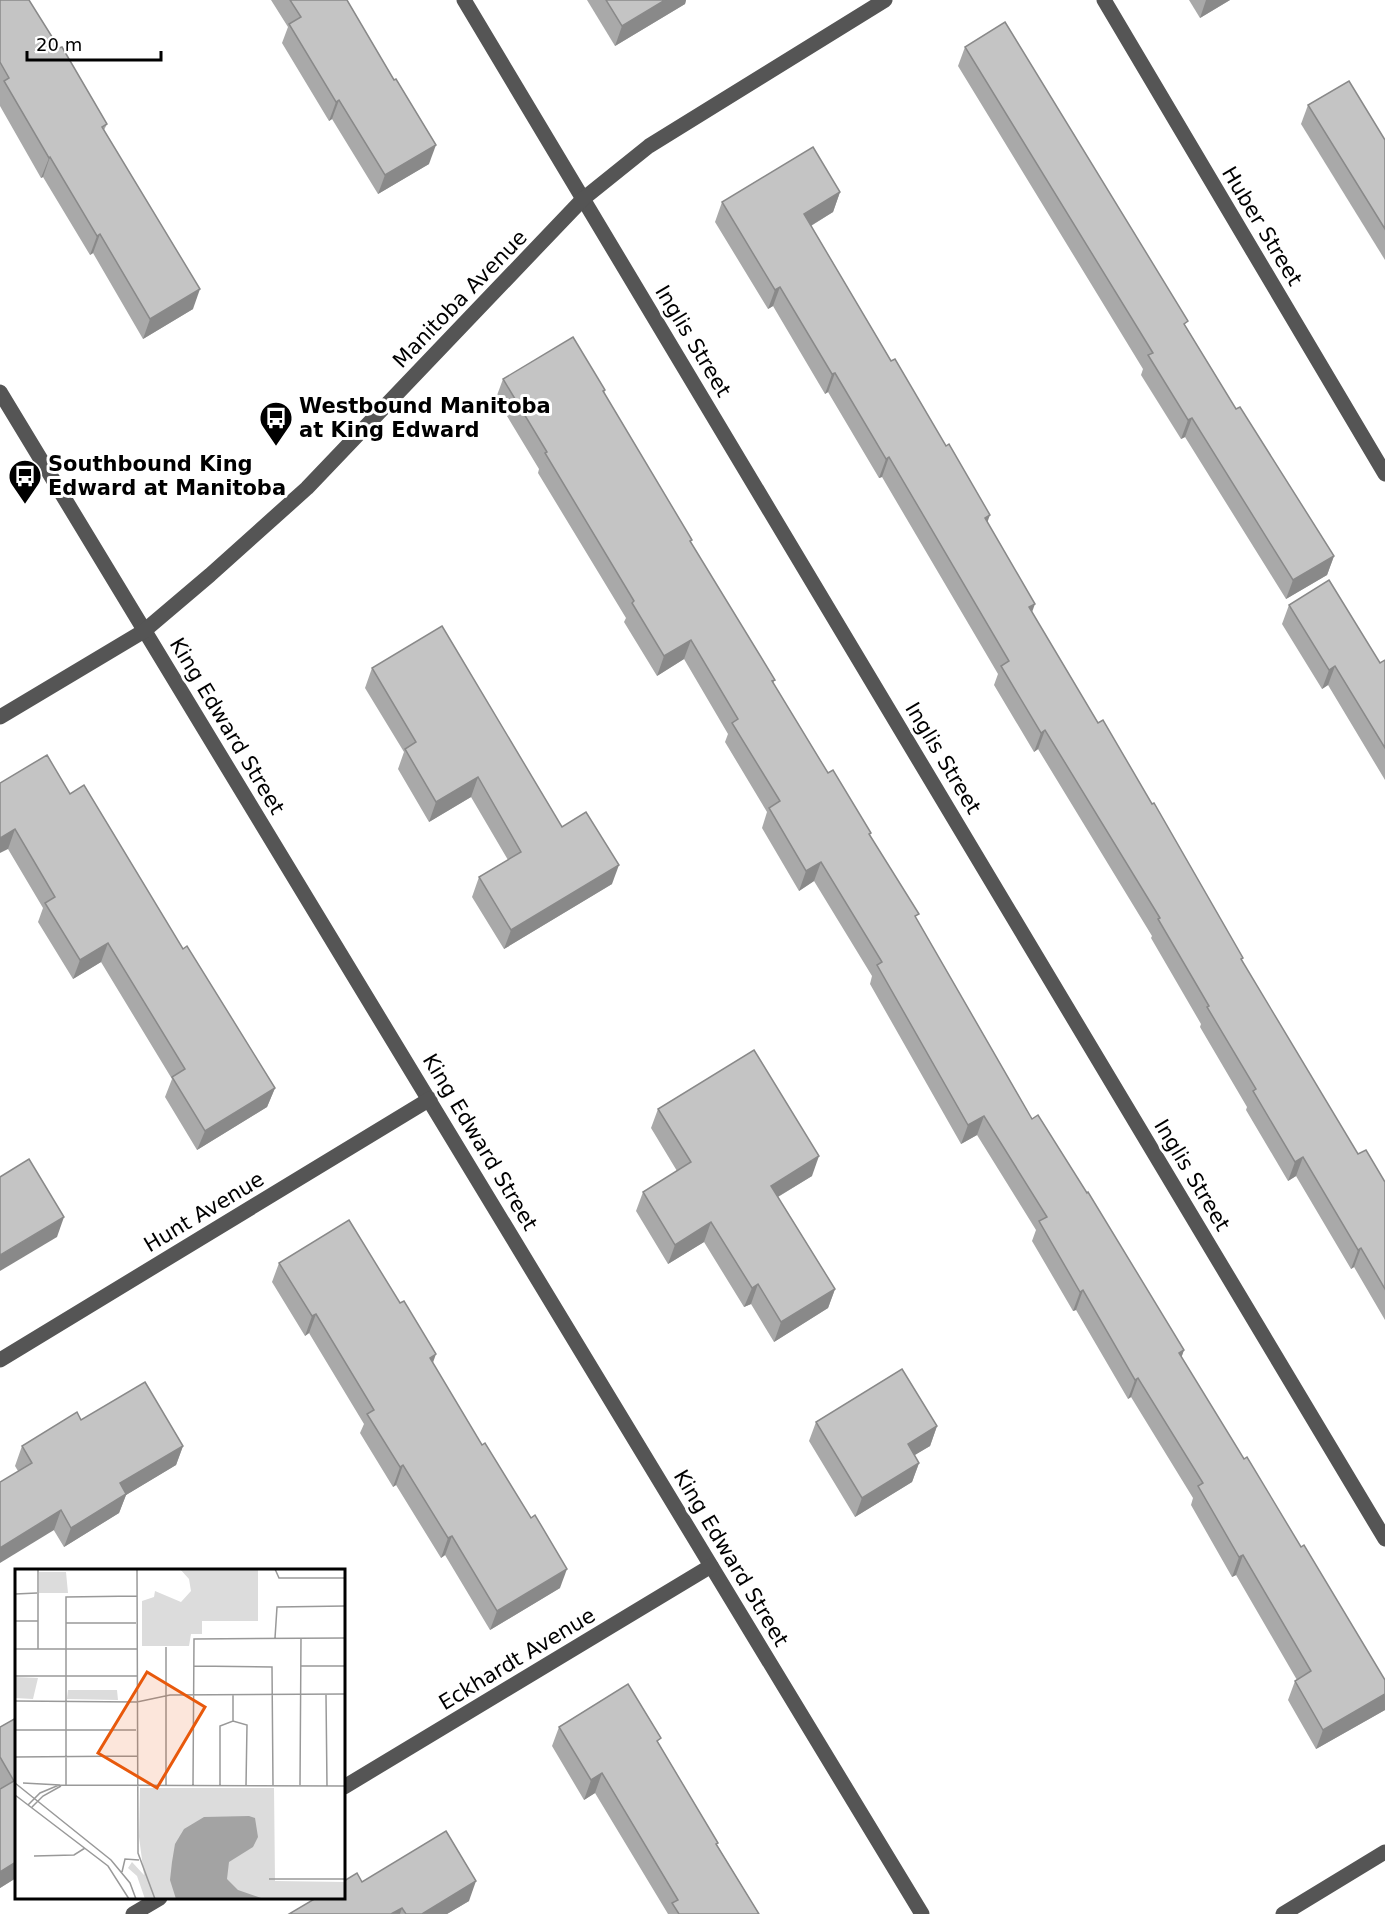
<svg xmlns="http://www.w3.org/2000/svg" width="1385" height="1914" viewBox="0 0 1385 1914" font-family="'DejaVu Sans',sans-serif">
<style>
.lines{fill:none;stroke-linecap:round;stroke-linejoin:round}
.minor{stroke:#555;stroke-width:15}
.wall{fill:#a9a9a9}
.shaded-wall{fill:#898989}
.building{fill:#c4c4c4;stroke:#898989;stroke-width:1.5}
.labels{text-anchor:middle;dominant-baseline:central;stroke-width:6;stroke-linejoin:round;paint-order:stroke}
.street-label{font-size:21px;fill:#000;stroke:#fff}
.poi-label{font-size:21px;font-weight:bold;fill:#000;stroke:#fff;text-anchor:start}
.inset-road{fill:none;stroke:#999;stroke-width:1.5}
.view{fill:#e8590c;fill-opacity:0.15;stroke:#e8590c;stroke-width:3}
.inset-edge{fill:none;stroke:#000;stroke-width:3}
</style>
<rect width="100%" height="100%" fill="#fff"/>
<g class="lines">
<!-- minor -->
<g class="minor">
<polyline points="464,0 1385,1539"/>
<polyline points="1104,0 1385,474"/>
<polyline points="0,392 922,1914"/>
<polyline points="0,717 144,631 210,575 307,488 583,199 649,146 885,0"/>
<polyline points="0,1360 430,1099"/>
<polyline points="344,1787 711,1566"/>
<polyline points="133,1914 160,1898"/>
<polyline points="1283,1914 1385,1852"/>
</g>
</g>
<!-- wall -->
<g class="wall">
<polygon points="0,0 59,48 107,124 104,130 193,309 143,339 93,253 90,255 43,177 41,178 0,106"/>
<polygon points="271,0 347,0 429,164 378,194 332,119 329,121 282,43 288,27"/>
<polygon points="587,0 686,0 685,4 615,46"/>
<polygon points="1189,0 1230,0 1200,18"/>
<polygon points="965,47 1186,327 1236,409 1334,556 1327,575 1286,599 1185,437 1181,439 1141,375 1143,369 958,66"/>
<polygon points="1308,105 1385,140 1385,260 1301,124"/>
<polygon points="840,192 833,212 811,226 987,522 1032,613 1098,723 1358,1154 1385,1182 1385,1320 1354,1267 1351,1269 1296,1176 1288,1181 1246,1110 1247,1107 1200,1027 1201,1024 1151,938 1152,936 1038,749 1034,752 994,685 998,674 882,477 879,478 828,392 825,394 773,306 768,309 715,222 722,202"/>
<polygon points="503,379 605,390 604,393 691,543 775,680 773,683 828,773 871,833 870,835 917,920 1032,1119 1184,1350 1181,1358 1385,1710 1316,1749 1288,1700 1295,1681 1297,1680 1236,1575 1232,1577 1191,1505 1193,1498 1131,1397 1128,1399 1076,1310 1073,1311 1032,1241 1036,1230 977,1135 961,1144 870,984 872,976 814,881 799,891 762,828 767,812 725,742 728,734 684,659 657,676 624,622 626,618 538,473 539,469 496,398"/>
<polygon points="1289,605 1380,663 1385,660 1385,780 1328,685 1322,689 1282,624"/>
<polygon points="372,668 562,827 612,884 504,949 472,897 479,877 508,860 471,797 429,822 398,769 404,752 365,688"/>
<polygon points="0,783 70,794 183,949 275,1088 267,1107 197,1150 165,1097 172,1079 101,962 73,979 38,922 43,908 8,849"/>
<polygon points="658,1109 812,1176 778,1197 835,1289 828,1308 774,1342 751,1304 744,1307 704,1242 668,1264 636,1211 643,1192 677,1171 651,1128"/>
<polygon points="279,1263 433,1364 560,1588 490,1630 445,1555 441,1558 396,1485 393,1487 360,1433 364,1424 309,1333 305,1336 272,1282"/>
<polygon points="81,1420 183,1446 176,1465 126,1495 119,1513 64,1547 15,1466 22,1446"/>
<polygon points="816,1422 937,1426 930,1446 914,1455 919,1463 912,1482 855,1517 809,1441"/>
<polygon points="16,1718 16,1878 0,1888 0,1727"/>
<polygon points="559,1727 659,1744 717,1845 759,1914 668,1914 595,1793 584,1800 552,1746"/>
<polygon points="362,1882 469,1901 447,1914 289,1914"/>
</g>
<!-- shaded-wall -->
<g class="shaded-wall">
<polygon points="665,0 686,0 685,4 615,46 622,26"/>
<polygon points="1206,0 1230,0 1200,18"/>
<polygon points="339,100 332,119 329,121 336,102"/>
<polygon points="436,145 429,164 378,194 385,175"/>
<polygon points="50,157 43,177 41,178 49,158"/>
<polygon points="840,192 833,212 797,234 804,214"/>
<polygon points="100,234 93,253 90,255 97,236"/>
<polygon points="780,287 773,306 768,309 775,290"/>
<polygon points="200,289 193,309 143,339 150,319"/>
<polygon points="835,373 828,392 825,394 832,374"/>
<polygon points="1192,418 1185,437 1181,439 1188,420"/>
<polygon points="889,457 882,477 879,478 886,459"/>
<polygon points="990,515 983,534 985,518"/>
<polygon points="1334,556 1327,575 1286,599 1293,580"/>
<polygon points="1035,604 1028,623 1029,607"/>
<polygon points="691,640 684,659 657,676 664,656"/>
<polygon points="1335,666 1328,685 1322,689 1329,670"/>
<polygon points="1045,730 1038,749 1034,752 1041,733"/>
<polygon points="478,777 471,797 429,822 436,802"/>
<polygon points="15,829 8,849 0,853 0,838"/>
<polygon points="821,862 814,881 799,891 806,871"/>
<polygon points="619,865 612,884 504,949 511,930"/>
<polygon points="108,943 101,962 73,979 80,960"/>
<polygon points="275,1088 267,1107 197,1150 205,1131"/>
<polygon points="984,1116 977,1135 961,1144 968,1125"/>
<polygon points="819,1156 812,1176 764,1205 771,1186"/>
<polygon points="1303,1157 1296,1176 1288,1181 1295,1162"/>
<polygon points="64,1217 57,1237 0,1271 0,1255"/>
<polygon points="711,1222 704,1242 668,1264 675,1245"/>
<polygon points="1361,1248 1354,1267 1351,1269 1358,1250"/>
<polygon points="758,1284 751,1304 744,1307 752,1288"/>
<polygon points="835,1289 828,1308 774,1342 781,1322"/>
<polygon points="1083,1290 1076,1310 1073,1311 1080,1292"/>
<polygon points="316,1314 309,1333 305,1336 312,1316"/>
<polygon points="1184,1350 1177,1369 1179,1353"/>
<polygon points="436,1354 429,1374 430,1358"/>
<polygon points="1138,1378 1131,1397 1128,1399 1135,1380"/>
<polygon points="937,1426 930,1446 900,1464 908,1444"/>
<polygon points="183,1446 176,1465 126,1495 119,1513 64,1547 71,1528 120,1483"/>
<polygon points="919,1463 912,1482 855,1517 862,1498"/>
<polygon points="403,1465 396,1485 393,1487 400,1467"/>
<polygon points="61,1510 54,1530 0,1563 0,1548"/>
<polygon points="452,1536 445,1555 441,1558 448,1538"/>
<polygon points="1243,1555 1236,1575 1232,1577 1239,1557"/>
<polygon points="567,1569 560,1588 490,1630 497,1611"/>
<polygon points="1385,1694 1385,1710 1316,1749 1323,1730"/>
<polygon points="602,1773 595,1793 584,1800 591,1780"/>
<polygon points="16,1862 16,1878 0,1888 0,1872"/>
<polygon points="476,1881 469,1901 447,1914 422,1914"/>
<polygon points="402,1908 400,1914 391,1914"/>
</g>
<!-- building -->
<g class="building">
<polygon points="0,0 29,0 59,48 62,47 107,124 102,127 200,289 150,319 100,234 97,236 50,157 49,158 4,81 9,78 0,62"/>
<polygon points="290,0 347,0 394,80 396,79 436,145 385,175 339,100 336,102 289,24 301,17"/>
<polygon points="606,0 665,0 622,26"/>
<polygon points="1005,22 1188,321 1184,324 1236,409 1240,407 1334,556 1293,580 1192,418 1188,420 1148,355 1153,353 965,47"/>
<polygon points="1349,81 1385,140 1385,229 1308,105"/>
<polygon points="813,147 840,192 804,214 891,361 895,359 946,446 949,444 990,515 985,518 1035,604 1029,607 1098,723 1103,720 1152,804 1154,803 1243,958 1241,959 1358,1154 1366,1150 1385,1182 1385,1289 1361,1248 1358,1250 1303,1157 1295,1162 1253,1091 1256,1089 1207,1007 1209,1006 1158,919 1160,918 1045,730 1041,733 1001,666 1009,661 889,457 886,459 835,373 832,374 780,287 775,290 722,202"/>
<polygon points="573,337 605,390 603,391 692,540 690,541 775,680 772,681 828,773 833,770 871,833 869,834 919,914 915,916 1032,1119 1038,1115 1087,1193 1088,1192 1184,1350 1179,1353 1244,1459 1247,1457 1301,1547 1304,1545 1385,1680 1385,1694 1323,1730 1295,1681 1311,1671 1243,1555 1239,1557 1198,1486 1203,1483 1138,1378 1135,1380 1083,1290 1080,1292 1039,1221 1047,1217 984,1116 968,1125 877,965 882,962 821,862 806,871 769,808 780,801 732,723 738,719 691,640 664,656 632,603 634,601 545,453 547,452 503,379"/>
<polygon points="1329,580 1380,663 1385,660 1385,748 1335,666 1329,670 1289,605"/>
<polygon points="442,626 562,827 586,812 619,865 511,930 479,877 521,852 478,777 436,802 405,749 416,742 372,668"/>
<polygon points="47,755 70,794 84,785 183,949 187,946 275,1088 205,1131 172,1077 185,1069 108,943 80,960 45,903 55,897 15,829 0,838 0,783"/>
<polygon points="754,1050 819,1156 771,1186 835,1289 781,1322 758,1284 752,1288 711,1222 675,1245 643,1192 691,1162 658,1109"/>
<polygon points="29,1159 64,1217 0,1255 0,1177"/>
<polygon points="349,1220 400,1303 404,1301 436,1354 430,1358 482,1445 485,1443 531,1518 535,1515 567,1569 497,1611 452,1536 448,1538 403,1465 400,1467 367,1414 374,1410 316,1314 312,1316 279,1263"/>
<polygon points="902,1369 937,1426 908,1444 919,1463 862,1498 816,1422"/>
<polygon points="145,1382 183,1446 120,1483 126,1494 71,1528 61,1510 0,1548 0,1482 32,1463 22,1446 77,1412 81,1420"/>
<polygon points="628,1684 661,1738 657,1741 718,1843 716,1844 759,1914 679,1914 672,1903 678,1900 602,1773 591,1780 559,1727"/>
<polygon points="16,1718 16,1862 0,1872 0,1789 14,1781 0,1757 0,1727"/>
<polygon points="446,1831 476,1881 422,1914 406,1914 402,1908 391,1914 289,1914 316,1898 344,1898 344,1881 357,1873 362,1882"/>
</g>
<!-- icons -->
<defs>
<g id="bus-pin" transform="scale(1.725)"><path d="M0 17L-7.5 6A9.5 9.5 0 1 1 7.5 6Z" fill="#000" stroke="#fff"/><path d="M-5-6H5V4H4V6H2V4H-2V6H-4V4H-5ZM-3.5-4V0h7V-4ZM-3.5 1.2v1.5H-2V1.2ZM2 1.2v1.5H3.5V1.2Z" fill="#fff"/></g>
</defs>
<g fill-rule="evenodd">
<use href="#bus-pin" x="276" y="418"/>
<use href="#bus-pin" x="25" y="476"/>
</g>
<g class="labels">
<!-- street labels -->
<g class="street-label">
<text transform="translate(1262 226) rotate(59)">Huber Street</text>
<text transform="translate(460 299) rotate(-46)">Manitoba Avenue</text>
<text transform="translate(693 341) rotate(59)">Inglis Street</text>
<text transform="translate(227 726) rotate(59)">King Edward Street</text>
<text transform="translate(943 758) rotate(59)">Inglis Street</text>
<text transform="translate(480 1142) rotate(59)">King Edward Street</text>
<text transform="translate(1192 1175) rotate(59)">Inglis Street</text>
<text transform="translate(204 1212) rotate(-31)">Hunt Avenue</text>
<text transform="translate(731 1558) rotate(59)">King Edward Street</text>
<text transform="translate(517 1659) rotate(-31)">Eckhardt Avenue</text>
</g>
<!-- poi labels -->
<g class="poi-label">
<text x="299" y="406">Westbound Manitoba<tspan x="299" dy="24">at King Edward</tspan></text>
<text x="48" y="464">Southbound King<tspan x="48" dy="24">Edward at Manitoba</tspan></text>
</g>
</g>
<!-- overview -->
<g transform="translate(15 1569)">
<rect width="330" height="330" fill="#fff"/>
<path d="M165,0H243V52H187V65H176L174,77H127V32L139,28L140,22L166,33L176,22L174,10ZM24,3H51L53,24H24ZM0,108L23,109L18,130L0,129ZM102,121L103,131L52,130L53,121ZM125,219H259L260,312L330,313V330H130L122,307L113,299L117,293L129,306L124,268Z" fill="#dcdcdc"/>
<path d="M234,247L240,249L243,268L238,278L214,293L212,310L223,321L249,330H161L155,311L157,293L160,275L169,260L189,248Z" fill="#a3a3a3"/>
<path class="inset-road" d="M23,0V80M77,0H122M122,0L123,284L140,330M260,0L264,9H330M0,25L22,24M0,52H23M51,54H121M260,69L262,38L330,37M0,80H122M179,97L257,98L258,216M286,97H330M0,107H122M218,126V152M311,126L312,217M0,132L122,133L155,126L330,125M0,161H121M0,188L122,187M0,214L96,291L115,314L121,330M8,214L45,216M51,216V28L122,27M285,216L286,69M151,217V78M178,217L179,70L330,69M205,217V157L218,152L232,156L231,217M0,226L93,297L114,330M13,236L25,224L44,216L330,217M17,238L28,227L46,217M19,287L59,286L70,279M107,303L110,290L124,291M254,310H330"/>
<path class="view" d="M132,103L190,138L142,219L83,184Z"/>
<rect width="330" height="330" class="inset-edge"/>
</g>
<!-- scale -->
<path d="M27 51v9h134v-9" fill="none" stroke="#000000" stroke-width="3"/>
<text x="36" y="51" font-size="18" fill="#000000" stroke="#ffffff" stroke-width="4.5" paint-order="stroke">20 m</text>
</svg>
